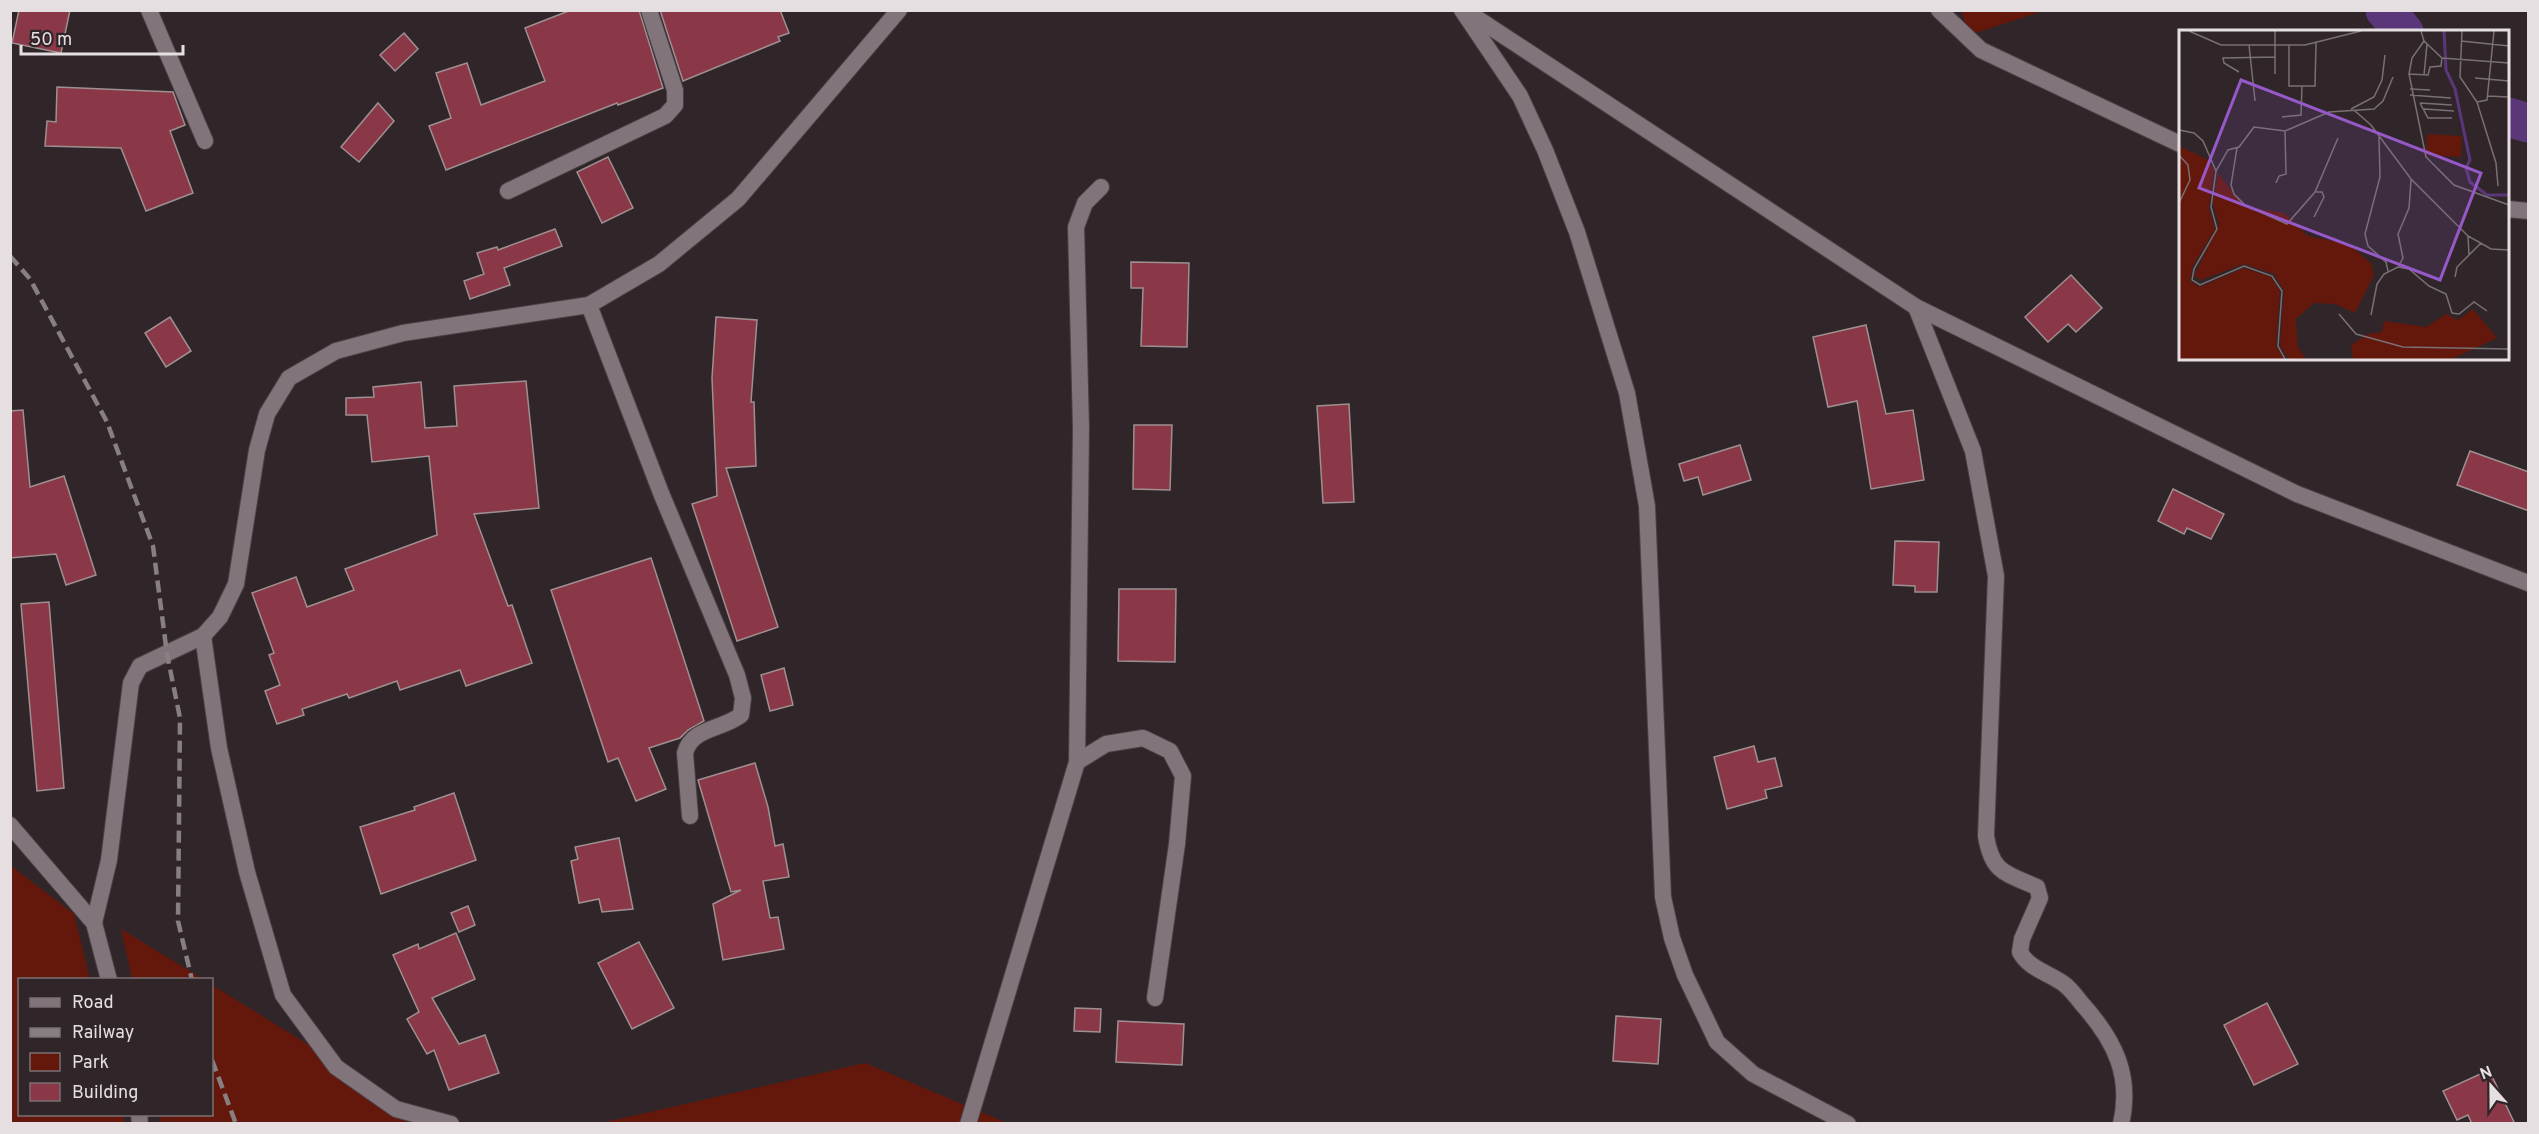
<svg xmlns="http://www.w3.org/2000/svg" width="2539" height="1134" viewBox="0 0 2539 1134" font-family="Overpass,sans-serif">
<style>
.green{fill:#64180c}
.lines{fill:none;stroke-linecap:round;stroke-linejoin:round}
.river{stroke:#5b377a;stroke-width:39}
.building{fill:#8a3747;stroke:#9e9091;stroke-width:1.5}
.minor-casing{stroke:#494145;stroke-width:18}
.minor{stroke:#81747a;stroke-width:16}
.rail{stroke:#887f83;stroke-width:4.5;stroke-dasharray:12 6;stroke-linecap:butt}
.inset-river{fill:none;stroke:#5b377a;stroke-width:3}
.inset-road{fill:none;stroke:#797074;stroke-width:1.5}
.view{fill:#9659c8;fill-opacity:0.15;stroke:#9659c8;stroke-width:3}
.inset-edge{fill:none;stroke:#e6dfe2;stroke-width:3}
</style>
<rect width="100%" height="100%" fill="#30262a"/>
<!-- green -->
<g class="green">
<polygon points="1961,10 2043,11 1969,35"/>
<polygon points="10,865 74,914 90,979 20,980 20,1114 122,1115 125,1123 11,1123"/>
<polygon points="121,929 203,979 132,979"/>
<polygon points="212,985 435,1123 161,1124 160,1115 212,1114"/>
<polygon points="865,1063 1007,1123 597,1124"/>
</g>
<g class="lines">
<!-- river -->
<g class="river">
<polyline points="2385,10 2404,32"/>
<polyline points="2508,117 2528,123"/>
</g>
</g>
<!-- building -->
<g class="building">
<polygon points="19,10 70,10 61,53 12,43"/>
<polygon points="571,10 639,10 663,88 618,105 617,103 446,170 429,126 451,118 436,73 467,63 481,105 545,81 525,28"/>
<polygon points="660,10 780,10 789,33 778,37 780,41 683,81"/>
<polygon points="404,33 418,49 395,71 380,55"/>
<polygon points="57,87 173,92 185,125 170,131 193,193 146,211 121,148 45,146 47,121 56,122"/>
<polygon points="378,103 394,121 359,162 341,147"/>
<polygon points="608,157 633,208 602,223 577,172"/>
<polygon points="555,229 562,246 504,268 510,285 470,299 464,281 484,274 477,253 497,247 498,250"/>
<polygon points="1131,262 1189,263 1187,347 1141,346 1143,288 1131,288"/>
<polygon points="2071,275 2102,308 2076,332 2068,324 2048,342 2025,317"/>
<polygon points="170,317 191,351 166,367 145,333"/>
<polygon points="716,317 757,320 751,402 754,402 756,466 726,468 778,627 737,641 692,504 717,496 712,378"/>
<polygon points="1866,325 1886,414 1913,410 1924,480 1871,489 1857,401 1828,407 1813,337"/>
<polygon points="526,381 539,508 474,514 508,606 512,605 532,663 466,686 460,670 400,690 397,681 349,698 347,694 302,709 304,715 277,724 265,691 280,685 269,655 274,653 252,593 296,577 307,607 354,590 345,569 437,535 429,456 372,462 367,415 346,415 346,398 374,397 373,387 421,382 425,428 457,426 454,386"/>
<polygon points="1349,404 1354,502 1323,503 1317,406"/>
<polygon points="23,410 30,487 64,476 96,575 66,585 56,554 10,558 10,411"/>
<polygon points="1134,425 1172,425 1170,490 1133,489"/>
<polygon points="1740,445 1751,480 1703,495 1698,477 1684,481 1679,464"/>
<polygon points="2470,451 2529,472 2529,511 2457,485"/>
<polygon points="2173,489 2224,514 2211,539 2187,528 2184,534 2158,521"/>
<polygon points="1895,541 1939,542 1937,592 1915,592 1915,586 1893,585"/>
<polygon points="651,558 704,721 688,730 680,738 649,748 666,789 636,801 618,758 608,762 551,590"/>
<polygon points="1119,589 1176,589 1175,662 1118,661"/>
<polygon points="49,602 64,788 37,791 21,604"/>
<polygon points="784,668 793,705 770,711 761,675"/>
<polygon points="1754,746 1758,762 1775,758 1782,786 1765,790 1767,798 1727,809 1714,757"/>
<polygon points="755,763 768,807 775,846 783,844 789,877 763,881 770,918 778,917 784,949 723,960 713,904 741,890 731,892 698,780"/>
<polygon points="454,793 476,860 381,894 360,827 415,810 414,807"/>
<polygon points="619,838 633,909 602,912 599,899 579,903 571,861 578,859 575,847"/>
<polygon points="468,906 475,925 459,932 451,913"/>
<polygon points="456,933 475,979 432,998 459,1044 485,1035 499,1073 449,1090 434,1050 427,1054 407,1019 419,1012 393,955 418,944 419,949"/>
<polygon points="639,942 674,1008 632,1029 598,963"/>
<polygon points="2267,1003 2298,1064 2254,1085 2224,1025"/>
<polygon points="1075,1008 1101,1009 1100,1032 1074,1031"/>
<polygon points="1616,1016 1661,1019 1658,1064 1613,1061"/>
<polygon points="1118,1021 1184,1024 1182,1065 1116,1062"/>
<polygon points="2489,1070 2515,1124 2472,1124 2468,1115 2457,1120 2443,1091"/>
</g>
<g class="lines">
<!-- minor casing -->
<g class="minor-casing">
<g id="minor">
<polyline points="149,10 205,141"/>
<polyline points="1462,10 1520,96 1545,150 1577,232 1627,393 1647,506 1663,897 1672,938 1685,975 1717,1042 1753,1074 1848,1124"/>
<polyline points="1939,10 1981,50 2180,144"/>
<polyline points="1466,11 1916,307 2297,494 2528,583"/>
<polyline points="508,191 665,116 675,105 675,90 649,10"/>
<polyline points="2508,209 2528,211"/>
<path d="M589,305L661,493L737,675L743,698L741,715C722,730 692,727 685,753L690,816"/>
<path d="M1916,307L1973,451L1996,576L1986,836C1992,873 2005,873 2037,887L2040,898L2022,939L2020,952C2029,969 2049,973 2064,984C2071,989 2077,998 2083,1005C2115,1041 2132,1076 2121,1124"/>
<polyline points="203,636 219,748 247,872 283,995 336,1067 396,1109 451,1124"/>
<polyline points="1077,762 1106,744 1143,738 1170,751 1183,776 1177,844 1155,998"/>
<polyline points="10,825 94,923 109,980"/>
<polyline points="94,923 109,860 131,683 140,666 203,636 220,617 236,584 257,450 267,414 289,378 336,351 403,333 589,305 659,264 738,199 899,10"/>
<polyline points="139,1114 140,1124"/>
<polyline points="968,1124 1077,762 1081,428 1076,227 1085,203 1101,187"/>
</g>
</g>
<!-- minor -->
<use href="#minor" class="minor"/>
<!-- rail -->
<g class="rail">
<polyline points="10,256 30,279 107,422 153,546 167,654 180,718 178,921 192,980"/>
<polyline points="212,1060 236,1124"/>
</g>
</g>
<!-- overview -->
<g transform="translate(2179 30)">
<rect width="330" height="330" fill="#30262a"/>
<path d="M248,104L283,106L282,127L247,125ZM0,116L29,130L35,140L30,178L36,199L13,238L11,251L21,257L65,238L92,247L101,261L97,316L105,329H0ZM39,143L65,177L105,183L129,206L169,214L192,233L195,245L176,283L156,274L135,273L117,289L119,317L127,329H109L101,315L105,261L95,244L65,234L22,250L15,246L40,195L34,173ZM294,279L318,308L273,329H174L172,315L189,304L203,302L205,291L247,297L267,284L279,290Z" fill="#64180c"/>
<path class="inset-river" d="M265,1L267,40L276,59L291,130L287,138L291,152L308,165H330"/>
<path class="inset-road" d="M10,1L42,15H126L182,1M242,1L245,11L233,28L230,44L247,127L275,155L330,175M283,1L281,47L298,72L317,133L319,156M245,11L263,28L330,33M282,11L330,16M70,15L76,71M110,15V56H136L137,13M60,42L45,33L44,28L96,27M96,44V1M230,44L249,45L251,37L262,36L263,28M245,45L248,14M296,48L330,51M330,55V80M231,59L251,60M231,65L272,68M309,66L329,67M298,72L308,70L315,1M241,73L249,88H273M241,73L273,75M172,79L195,67L203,50L206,25M245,79L275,81M176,81L192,95L232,149L289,206L312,219L330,220M103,87L122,85L123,56M0,100L15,103L24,111L37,141L32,177L38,199L15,239L13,250L21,255L65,236L93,246L103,261L99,316L106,329M200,107L201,147L186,204L189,216L207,232L209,241M58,118L52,155L55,164L66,175L108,194L136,162L159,108M0,125L9,135L11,150L0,173M37,141L49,120L60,117L75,97L106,101L150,82L195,79L204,71L214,47M97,153L100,146L107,144L106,101M135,187L145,167L143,162H137M289,206L290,225M219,237L224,228L219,204L230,178L232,150M276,247L278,237L302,213M160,284L177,304L224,317L330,319M192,285L198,254L205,244L219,237L230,239L250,256L267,264L273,283L280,284L295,272L308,281"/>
<path class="view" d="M62,50L302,143L261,250L20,158Z"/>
<rect width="330" height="330" class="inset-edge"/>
</g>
<!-- border -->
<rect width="2539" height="1134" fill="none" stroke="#e6dfe2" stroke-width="24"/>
<!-- legend -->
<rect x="18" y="978" width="195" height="138" fill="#30262a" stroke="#797074" stroke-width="1.5"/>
<rect x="30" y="998" width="30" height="9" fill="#81747a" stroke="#797074" stroke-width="1.5"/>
<text x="72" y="1008" font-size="18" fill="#e6dfe2">Road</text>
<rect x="30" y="1028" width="30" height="9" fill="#887f83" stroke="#797074" stroke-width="1.5"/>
<text x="72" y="1038" font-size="18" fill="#e6dfe2">Railway</text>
<rect x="30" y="1053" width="30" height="18" fill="#64180c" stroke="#797074" stroke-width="1.5"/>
<text x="72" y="1068" font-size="18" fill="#e6dfe2">Park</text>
<rect x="30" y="1083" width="30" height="18" fill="#8a3747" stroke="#797074" stroke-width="1.5"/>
<text x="72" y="1098" font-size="18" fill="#e6dfe2">Building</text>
<!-- north arrow -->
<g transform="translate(2491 1086) rotate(339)" stroke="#30262a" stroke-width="4.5" paint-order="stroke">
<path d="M0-4.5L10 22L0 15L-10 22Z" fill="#e6dfe2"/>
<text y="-9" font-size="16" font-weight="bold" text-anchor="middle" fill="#e6dfe2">N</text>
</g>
<!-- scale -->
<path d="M21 45v9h162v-9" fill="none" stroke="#e6dfe2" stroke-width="3"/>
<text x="30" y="45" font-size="18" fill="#e6dfe2" stroke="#30262a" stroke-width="4.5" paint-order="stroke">50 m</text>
</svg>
